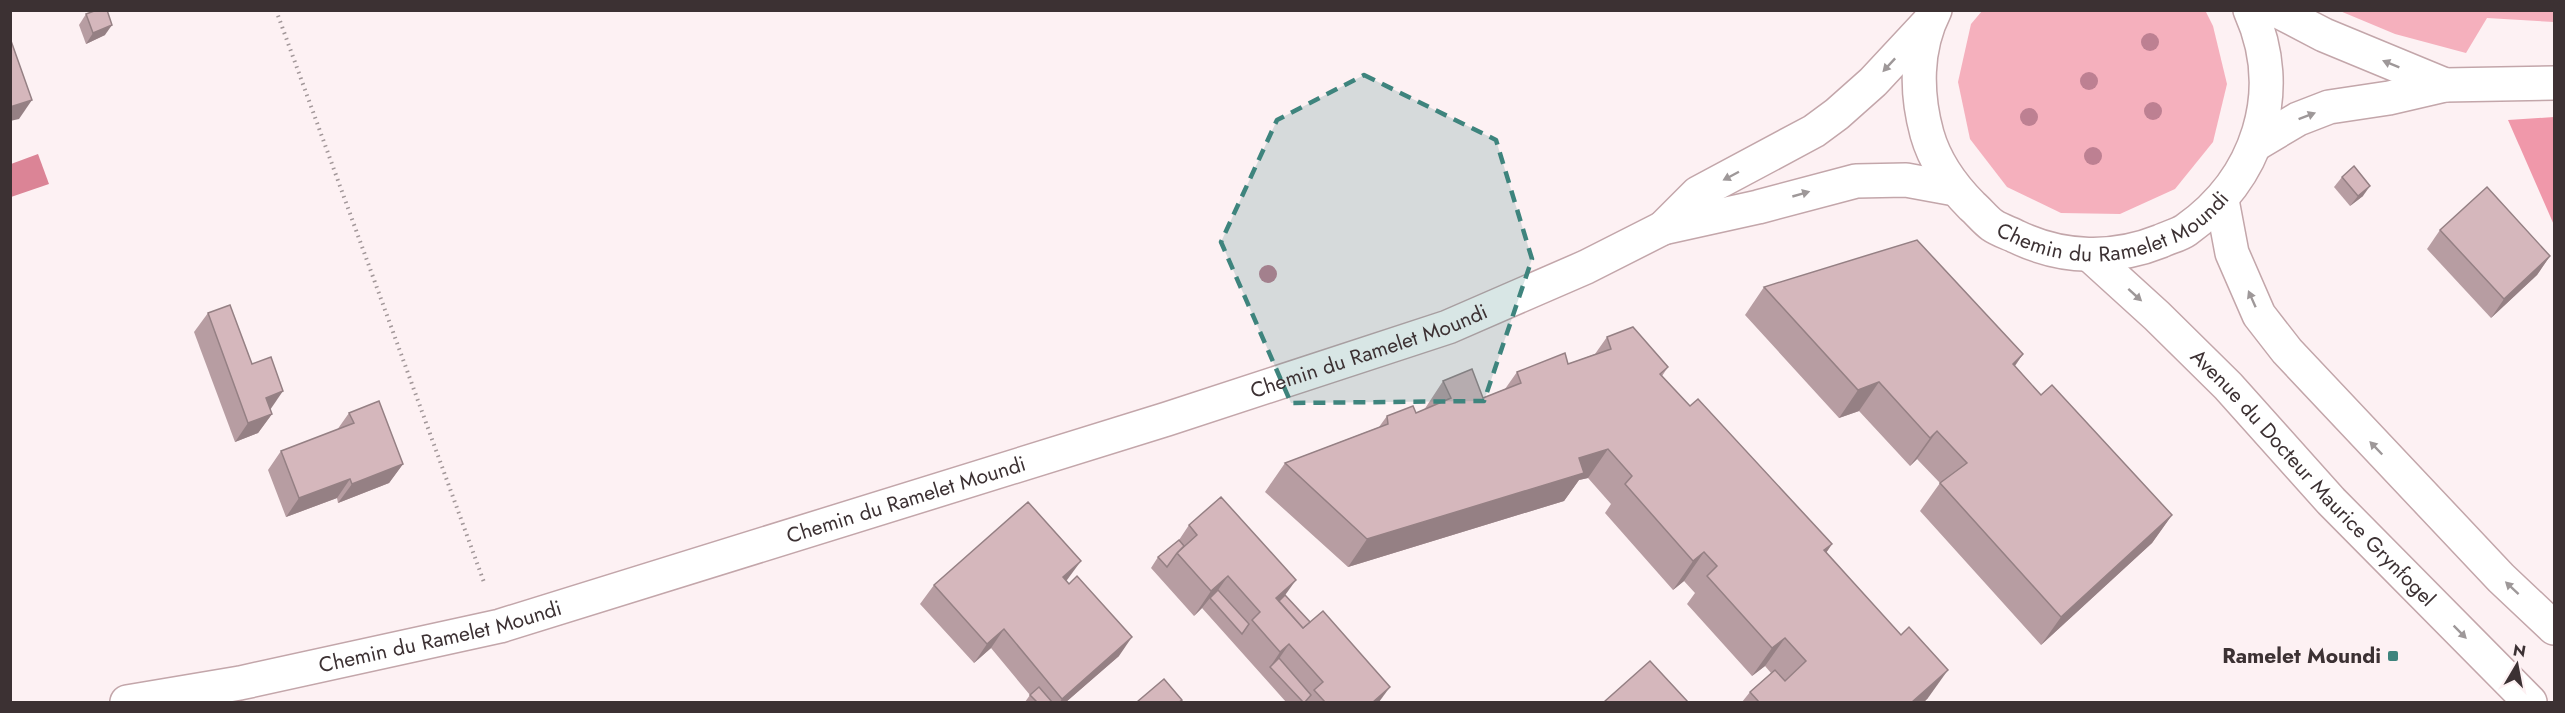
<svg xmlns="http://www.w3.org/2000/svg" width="2565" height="713" viewBox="0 0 2565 713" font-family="Jost,sans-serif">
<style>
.green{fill:#f5b0bd}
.forest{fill:#f098aa}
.water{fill:#db8496}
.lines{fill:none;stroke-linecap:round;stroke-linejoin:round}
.secondary-casing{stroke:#c3a6aa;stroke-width:36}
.path{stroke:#a29799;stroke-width:4;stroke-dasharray:1.5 4.5;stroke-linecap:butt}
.secondary{stroke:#fff;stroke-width:33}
.tree{fill:#bd8092}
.wall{fill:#b79da2}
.shaded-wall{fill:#958084}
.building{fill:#d5b7bc;stroke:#958084;stroke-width:1.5}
.oneway{fill:#9e9899}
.marked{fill:#3e847d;fill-opacity:0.2;stroke:#3e847d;stroke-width:4.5;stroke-dasharray:12 8;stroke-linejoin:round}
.poi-dot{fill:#3e847d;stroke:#fdf1f3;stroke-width:2}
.labels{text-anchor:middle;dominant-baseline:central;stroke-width:6;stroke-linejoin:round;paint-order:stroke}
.street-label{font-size:21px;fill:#3c3133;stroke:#fdf1f3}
.poi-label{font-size:21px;font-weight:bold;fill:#3c3133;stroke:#fdf1f3;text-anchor:end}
</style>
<rect width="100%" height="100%" fill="#fdf1f3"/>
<!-- green -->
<g class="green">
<polygon points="2205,10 2213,26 2227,84 2213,142 2175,189 2120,214 2061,213 2007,187 1970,139 1958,82 1971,24 1982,11"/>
<polygon points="2340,11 2554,11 2554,22 2487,18 2466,53 2395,34"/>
</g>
<!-- forest -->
<polygon class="forest" points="2554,117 2554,225 2508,120"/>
<!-- water -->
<polygon class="water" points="38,154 49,184 11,197 11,164"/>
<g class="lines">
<!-- secondary casing -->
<g class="secondary-casing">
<g id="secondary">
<path id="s1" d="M1935,10C1915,49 1916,94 1927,134C1935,162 1952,186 1972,206C1979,212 1985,220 1992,225C1999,230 2009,233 2017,237C2063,259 2114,260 2161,241C2169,237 2179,235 2186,230C2258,179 2287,92 2250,10"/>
<polyline points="2276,10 2324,35 2445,85"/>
<polyline points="2256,144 2298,119 2329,107 2389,98 2445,85 2554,83"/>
<polyline points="2222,200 2232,253 2259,315 2287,351 2501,578 2554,628"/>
<polyline points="1663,228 1698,193 1814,131 1837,114 1873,82 1928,23"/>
<path id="s2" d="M2091,256L2157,316L2228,386L2331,501L2530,702"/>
<path id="s3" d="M127,702L240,683L500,626L1167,419L1448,327L1586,267L1663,228L1758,207L1856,181L1906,180L1955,189"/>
</g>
</g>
<!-- path -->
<polyline class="path" points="276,10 485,585"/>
<!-- secondary -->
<use href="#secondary" class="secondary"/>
</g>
<!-- trees -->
<g class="tree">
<circle cx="2150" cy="42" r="9"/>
<circle cx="2089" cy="81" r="9"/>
<circle cx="2153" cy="111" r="9"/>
<circle cx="2029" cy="117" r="9"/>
<circle cx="2093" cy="156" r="9"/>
<circle cx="1268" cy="274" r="9"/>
</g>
<!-- wall -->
<g class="wall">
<polygon points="86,14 105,35 86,44 79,25"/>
<polygon points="2342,177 2363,196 2350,206 2334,187"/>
<polygon points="2440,230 2550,256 2537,275 2491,318 2427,249"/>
<polygon points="1764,287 2023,354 2015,366 2041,395 2172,515 2152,543 2041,645 1920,511 1940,483 1917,459 1910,466 1859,411 1839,418 1745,315"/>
<polygon points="208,313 252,364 272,414 258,433 235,442 194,332"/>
<polygon points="1607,337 1668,367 1662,376 1690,406 1832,544 1826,553 1928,698 1924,702 1742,702 1750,692 1771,673 1765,666 1752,676 1687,604 1695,593 1684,581 1673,590 1605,513 1611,504 1588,478 1579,480 1564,501 1348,567 1265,492 1285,463 1379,427 1387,416 1416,413 1424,410 1443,381 1483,398 1505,389 1517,372 1568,364 1595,354"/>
<polygon points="349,413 403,464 389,483 338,503 337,498 286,517 268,470 281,451 337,430"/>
<polygon points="1189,525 1285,595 1381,702 1286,702 1202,608 1194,616 1151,568 1158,557 1179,540"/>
<polygon points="1067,580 1066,581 1119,656 1066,702 1025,702 1030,695 991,648 974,663 920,604 934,585"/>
</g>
<!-- shaded-wall -->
<g class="shaded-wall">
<polygon points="112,25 105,35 86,44 93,33"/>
<polygon points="32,100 19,119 10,121 10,107"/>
<polygon points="2370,186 2363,196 2350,206 2358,196"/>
<polygon points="2550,256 2537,275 2491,318 2504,299"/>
<polygon points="2023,354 2003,382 2013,364"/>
<polygon points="1879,382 1859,411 1839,418 1858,390"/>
<polygon points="283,391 270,410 266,398"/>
<polygon points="272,414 258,433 235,442 248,423"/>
<polygon points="1937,431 1917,459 1910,466 1930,438"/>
<polygon points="1608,449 1588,478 1579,480 1564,501 1348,567 1367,539 1579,458"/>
<polygon points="403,464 389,483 338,503 352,484"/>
<polygon points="350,479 337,498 286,517 299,498"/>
<polygon points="2172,515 2152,543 2041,645 2061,617"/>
<polygon points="1832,544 1812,573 1824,550"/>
<polygon points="1704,552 1684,581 1673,590 1693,561"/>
<polygon points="1081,561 1067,580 1050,596 1063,577"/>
<polygon points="1228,576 1211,600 1210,598 1202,608 1194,616 1211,591"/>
<polygon points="1296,580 1278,605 1276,598"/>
<polygon points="1004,629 991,648 974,663 987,644"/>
<polygon points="1132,637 1119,656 1066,702 1060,702 1062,699"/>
<polygon points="1785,638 1765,666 1752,676 1772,648"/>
<polygon points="1289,644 1272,669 1270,667 1280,652"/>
<polygon points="1948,670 1928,698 1924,702 1912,702"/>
<polygon points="1390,687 1379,702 1373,702"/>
</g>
<!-- building -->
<g class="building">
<polygon points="97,10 107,10 112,25 93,33 86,14"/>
<polygon points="10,38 32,100 10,107"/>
<polygon points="2354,166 2370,186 2358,196 2342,177"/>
<polygon points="2487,187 2550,256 2504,299 2440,230"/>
<polygon points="1917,240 2023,354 2013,364 2041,395 2052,385 2172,515 2061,617 1940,483 1967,463 1937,431 1930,438 1879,382 1858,390 1764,287"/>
<polygon points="230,305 252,364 271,357 283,391 266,398 272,414 248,423 208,313"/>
<polygon points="1633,327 1668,367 1660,374 1690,406 1698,399 1832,544 1824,550 1901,635 1909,627 1948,670 1912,702 1759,702 1750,692 1775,670 1785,681 1806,661 1785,638 1772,648 1707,576 1717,566 1704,552 1693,561 1625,484 1632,476 1608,449 1579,458 1584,473 1367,539 1285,463 1388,424 1387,416 1413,406 1416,413 1451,398 1443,381 1472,369 1483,398 1521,383 1517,372 1565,353 1568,364 1611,349 1607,337"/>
<polygon points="379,401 403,464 352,484 350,479 299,498 281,451 354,423 349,413"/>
<polygon points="1221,497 1296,580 1276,598 1303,628 1323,611 1390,687 1373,702 1325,702 1314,690 1323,682 1289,644 1280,652 1252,620 1260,612 1228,576 1211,591 1177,553 1197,535 1189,525"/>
<polygon points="1028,502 1081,561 1063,577 1069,584 1077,576 1132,637 1062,699 1004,629 987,644 934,585"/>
<polygon points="1179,540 1184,546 1177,553 1167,567 1158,557"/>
<polygon points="1218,590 1249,624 1242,634 1210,598"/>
<polygon points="1285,595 1310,622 1303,628 1279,601"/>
<polygon points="1279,658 1311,695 1305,702 1303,702 1270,667"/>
<polygon points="1650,661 1688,702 1604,702"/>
<polygon points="1164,679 1182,700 1179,702 1137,702"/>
<polygon points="1039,687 1052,702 1037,702 1030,695"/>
</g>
<!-- one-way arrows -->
<defs><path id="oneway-solid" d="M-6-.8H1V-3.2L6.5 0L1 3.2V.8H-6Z" transform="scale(1.5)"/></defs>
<g class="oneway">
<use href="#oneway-solid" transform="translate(2391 64) rotate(-158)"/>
<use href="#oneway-solid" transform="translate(1889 65) rotate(133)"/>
<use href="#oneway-solid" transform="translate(2307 116) rotate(-21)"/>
<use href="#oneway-solid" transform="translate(1731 176) rotate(152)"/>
<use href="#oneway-solid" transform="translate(1801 194) rotate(-16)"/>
<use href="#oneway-solid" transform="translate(2135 295) rotate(42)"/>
<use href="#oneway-solid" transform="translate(2252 299) rotate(-114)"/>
<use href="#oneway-solid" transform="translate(2376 448) rotate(-134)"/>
<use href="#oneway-solid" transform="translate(2512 588) rotate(-137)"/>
<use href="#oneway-solid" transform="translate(2460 632) rotate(45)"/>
</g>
<!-- marked area -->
<path class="marked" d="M1364,75L1496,140L1532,259L1484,401L1291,403L1221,242L1277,120Z"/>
<!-- markers -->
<rect class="poi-dot" x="2387" y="650" width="12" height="12" rx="3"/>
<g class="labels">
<!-- street labels -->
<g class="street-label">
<text stroke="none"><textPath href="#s1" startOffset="372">Chemin du Ramelet Moundi</textPath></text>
<text stroke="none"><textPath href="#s3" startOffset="1292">Chemin du Ramelet Moundi</textPath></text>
<text stroke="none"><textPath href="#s2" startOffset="314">Avenue du Docteur Maurice Grynfogel</textPath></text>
<text stroke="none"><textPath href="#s3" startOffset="806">Chemin du Ramelet Moundi</textPath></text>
<text stroke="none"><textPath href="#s3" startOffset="320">Chemin du Ramelet Moundi</textPath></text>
</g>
<!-- poi labels -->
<g class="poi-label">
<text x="2381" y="656">Ramelet Moundi</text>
</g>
</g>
<!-- border -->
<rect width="2565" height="713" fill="none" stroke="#3c3133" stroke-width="24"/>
<!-- north arrow -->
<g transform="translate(2517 665) rotate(10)" stroke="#fdf1f3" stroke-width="4.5" paint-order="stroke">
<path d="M0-4.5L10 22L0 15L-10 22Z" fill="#3c3133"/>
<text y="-9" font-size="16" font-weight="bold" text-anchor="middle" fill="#3c3133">N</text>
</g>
</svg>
